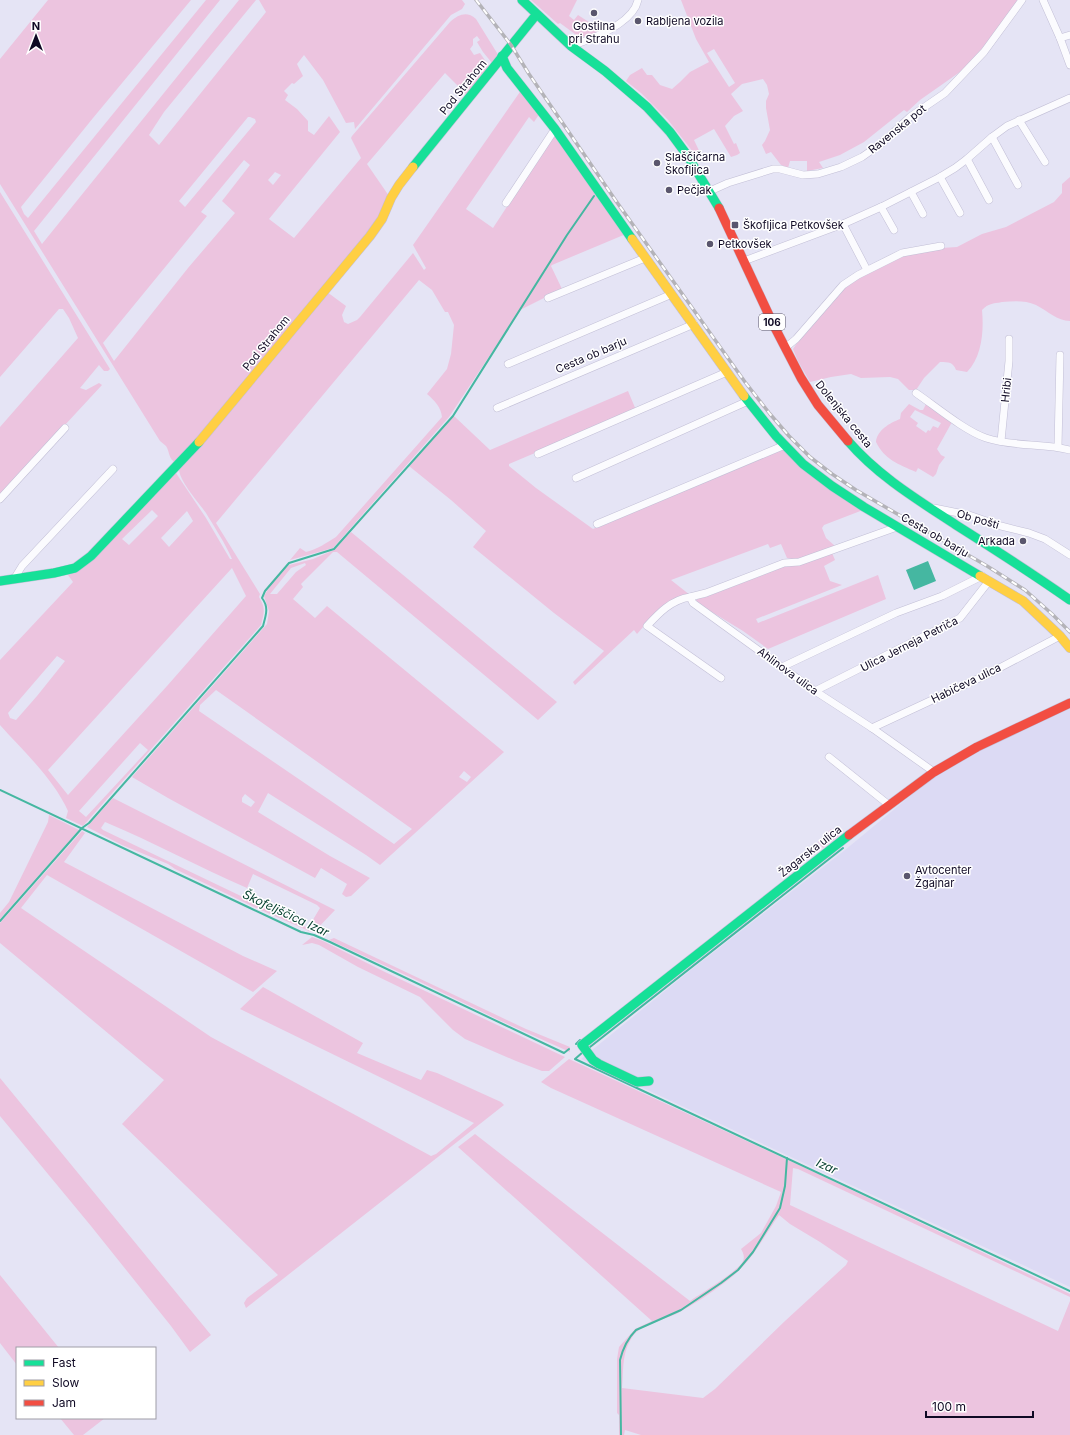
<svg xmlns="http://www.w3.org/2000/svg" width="1070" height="1435" viewBox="0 0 1070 1435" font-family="Inter,sans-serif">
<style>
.built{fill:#dcdaf4}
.green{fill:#ecc4df;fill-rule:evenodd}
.water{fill:#45b7a1}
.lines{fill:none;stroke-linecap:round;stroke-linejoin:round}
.stream{stroke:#45b7a1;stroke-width:2}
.street-casing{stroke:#c2bfd6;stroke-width:8}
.fast-casing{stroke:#c2bfd6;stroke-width:10}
.slow-casing{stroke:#c2bfd6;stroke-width:10}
.jam-casing{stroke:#c2bfd6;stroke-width:10}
.street{stroke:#fbfbfe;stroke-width:7}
.fast{stroke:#16e098;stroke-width:9}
.slow{stroke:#ffcf43;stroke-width:9}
.jam{stroke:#f24e42;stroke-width:9}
.rail-casing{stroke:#b4b3b8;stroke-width:3.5}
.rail{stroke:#fff;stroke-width:2;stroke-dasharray:6;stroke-linecap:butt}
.poi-dot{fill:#5a566d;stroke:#fff;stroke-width:1.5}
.labels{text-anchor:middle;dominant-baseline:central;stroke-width:3;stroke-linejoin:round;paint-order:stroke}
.shield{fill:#fff;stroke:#575366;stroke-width:1}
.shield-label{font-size:10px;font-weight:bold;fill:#0f0924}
.poi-label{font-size:11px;fill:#0f0924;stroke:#fff;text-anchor:start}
.street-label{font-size:11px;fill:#0f0924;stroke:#fff}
.water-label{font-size:12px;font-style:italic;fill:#074131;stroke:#fff}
</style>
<rect width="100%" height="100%" fill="#e5e4f5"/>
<!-- built -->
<polygon class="built" points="1070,707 1070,1287 581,1059 692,969 845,850 938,773 967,756"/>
<!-- green -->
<g class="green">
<path d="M48,0H191L93,118L21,207L24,214L28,218L206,0H220L34,231L42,244L239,0H256L164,112L149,135L159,145L266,12L259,0H462L465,4L462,9L451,15L355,129L354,122L346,123L323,80L304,55L297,64L303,76L294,84L292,83L284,91L288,95L285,100L297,109L308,121V131L314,135L329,116L340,132L269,219L294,238L361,158L351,138L352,136L450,22C459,14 467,11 476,19L497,53V56L492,63L483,52L477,42L480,40L477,36L473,39V45L470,49L474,55L480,53L489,66L467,95L445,73L367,164L389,196L378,222L176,463C168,459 170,452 166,446C164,444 162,443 160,441L0,184V59ZM248,117H250L255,119L256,122L185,207L179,201ZM244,160L250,165L222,201L235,213L188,268L114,361L103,343L207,216L201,212ZM275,172L281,175L273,185L268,180Z"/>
<polygon points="531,0 577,0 569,16 574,20 578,15 601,30 589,36 579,37 560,23 558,24"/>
<path d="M681,0H1018L992,36L967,67L920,100L907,112L904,110L864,142L840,155L819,162L823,168L807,171V161H790L788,168L781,165L771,152L766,154L762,145L765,141L770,130L766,108V101L769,94L767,85L763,79L742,84L731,94L743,111L734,116L725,126L734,144L736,143L740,153L737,155L731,157L714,129L694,140L703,159L700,161L668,120L641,93L626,81L630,75L642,68L647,75H652L660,85L672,89L680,82L690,72L709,62L696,39ZM714,49L735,83L729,87L707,53Z"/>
<path d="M522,89L540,113L534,122L529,117L466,209L493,228L553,136L555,135L626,234L552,265L551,266L562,289L520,310L449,417L333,548L290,560L300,548L306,552C318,549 326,543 336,537L442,417C441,407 435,401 427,394L447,369L451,354L454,325L448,312H445L432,290L419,280L216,523L260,594L259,597C266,609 264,612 261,625L83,826L66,818L68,811C53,778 24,752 0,725V660L73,582L68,575L176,473L206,518L230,559H232C225,543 215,528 206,513C199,503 178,480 179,468L327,292L346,306L342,315L344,322L348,324L357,320L360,317L413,253L424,270L426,268L413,245ZM152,510L158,516L129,545L122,539ZM187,511L193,521L169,547L161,538ZM232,568L246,596L167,686L68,795L48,770ZM57,656L65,661L37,696L16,720L10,718L8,713ZM140,743L148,750L86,817L79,811Z"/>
<path d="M1070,177V321C1057,321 1048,311 1036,305C1025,300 1014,301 1002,302C992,304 989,303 982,310C984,331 982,357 967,372L956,370C953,362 949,362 940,362L924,378L916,390H909L898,379L890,377L861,378L851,374L831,377L810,382L798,361L793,349L806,330L846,284L905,255L927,249L957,247L982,234L1006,227L1054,202L1062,193V184Z"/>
<polygon points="0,192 110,369 108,371 104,371 99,365 80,388 86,390 99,383 102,385 0,495 0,427 78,338 69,318 63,309 59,309 0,377"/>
<polygon points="628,391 636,410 509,464 509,466 536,488 593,529 781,450 785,450 863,510 824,525 822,528 826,538 835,546 798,560 787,558 781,544 770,548 768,544 671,580 690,595 651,618 637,634 634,630 575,685 573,682 604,651 554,613 473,547 486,531 451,500 409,466 454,416 490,450"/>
<path d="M909,404L920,410H923L926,404L952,422L937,449L941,455L945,457L939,465L936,474L933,477L918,468L916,472C898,464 885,460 876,442C877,430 890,423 900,419L901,413ZM915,410L941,423L938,428L933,426L930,431L928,430L926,433L916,426L918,423L910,417Z"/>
<path d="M351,532L557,702L538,720L337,552H333L301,584L303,587L293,599L315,618L327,606L504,752L380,865L366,855L268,793L258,812L330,856L370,878L351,896L346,897L342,894L347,884L321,868L315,878L168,798L132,777L267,624L269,611L264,596L270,586L289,565L313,559L334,550ZM305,563L306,565L296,572L277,594H270L291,568ZM216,690L412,829L394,844L199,711L200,705ZM464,771L471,777L467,782L459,777ZM245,794L255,802L251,807L242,802V798Z"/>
<polygon points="832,553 835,560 824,566 830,581 842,585 756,619 758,623 878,575 886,599 768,649 743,631 702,606 696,601 698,598 703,598 791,564"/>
<path d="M113,798L335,910L315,931L312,932L309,931L252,906L175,869L168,864L122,845L87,827ZM105,822C153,842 199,867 247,888L253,874L317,905L320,908L308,928L103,830L101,828Z"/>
<polygon points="49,815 79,830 0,919 0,913 9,902 48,822"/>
<polygon points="831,829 837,833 839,836 823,848 818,842"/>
<polygon points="82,831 85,833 64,862 243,956 277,971 253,992 47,875 21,908 211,1037 431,1156 436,1154 474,1123 240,1009 263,987 363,1043 357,1053 421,1080 427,1070 437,1073 501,1102 504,1105 246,1308 244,1303 247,1298 278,1275 122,1124 164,1080 0,943 0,923"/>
<polygon points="312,937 323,941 385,972 565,1057 549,1071 542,1071 516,1061 465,1039 453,1030 420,997 358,967 319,945 312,943 302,945"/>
<polygon points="334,938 526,1029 570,1047 570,1052 501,1021 412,978 329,940"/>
<path d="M569,1059L816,1173L1070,1294V1297L798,1169L793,1168L790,1205L1058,1331L1070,1301V1435H641L625,1430L624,1435H619V1415L617,1413V1359L619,1347L635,1329L652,1321L458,1147L475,1134L690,1301C700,1294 740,1270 743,1261C745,1257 743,1252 741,1249L761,1233L776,1206L781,1192L551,1088L541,1082ZM779,1215L790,1224L820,1242L848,1261L846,1265L785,1321L715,1389L703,1398L622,1388C624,1370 621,1353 633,1336C640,1325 666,1319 678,1313C694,1304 710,1294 724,1283C752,1263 760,1242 779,1215Z"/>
<polygon points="0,1078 211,1335 190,1352 171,1326 91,1226 0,1116"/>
<polygon points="0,1275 59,1348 17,1348 17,1365 0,1343"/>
<polygon points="60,1418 105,1418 83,1435 74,1435"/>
</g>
<!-- water -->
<polygon class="water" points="928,561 936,581 914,590 906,570"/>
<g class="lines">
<!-- stream -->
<g class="stream">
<polyline points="0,790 250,908 301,932 314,935 330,942 564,1053 569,1049"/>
<path d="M0,921L82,828L89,823L263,626C266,615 269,607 262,598L265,591L289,563L334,549L453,416L567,235L594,196"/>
<polyline points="576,1044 580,1040"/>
<polyline points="590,1047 843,848"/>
<polyline points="583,1052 575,1059 1070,1291"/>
<path d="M621,1435L620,1360C623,1348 627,1339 636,1330L681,1310L721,1283L738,1270L753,1252L780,1208L785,1186L787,1158"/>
</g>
<!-- street casing -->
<g class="street-casing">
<g id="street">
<polyline points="1043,0 1060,38 1070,65"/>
<polyline points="1060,38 1070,35"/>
<path d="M571,46C592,39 633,24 638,0"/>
<polyline points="1019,120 1045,162"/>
<polyline points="992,137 1018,185"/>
<polyline points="967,159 989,200"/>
<polyline points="940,177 960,213"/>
<polyline points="710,191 728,183 773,169 780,169 803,175 818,174 841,167 862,157 882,143 910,117 945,93 984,52 1022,0"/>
<polyline points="911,192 923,214"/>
<polyline points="506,203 555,129"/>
<polyline points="881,207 894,230"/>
<polyline points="843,224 867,270"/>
<polyline points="744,261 843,224 881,207 940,177 955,168 967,159 992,137 1007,126 1070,98"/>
<polyline points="548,298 645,258"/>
<polyline points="785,348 796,339 843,285 858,275 902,253 941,246"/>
<polyline points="508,364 672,294"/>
<path d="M916,393C935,406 965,431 986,438C1013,447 1043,443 1070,450"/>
<polyline points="497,408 694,324"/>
<polyline points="1001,441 1009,361 1009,339"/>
<polyline points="1058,447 1060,355"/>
<polyline points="538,454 727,372"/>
<polyline points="576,478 748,401"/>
<polyline points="0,499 65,428"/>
<polyline points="934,508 969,515 1001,526 1029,533 1045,539 1070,555"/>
<polyline points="597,524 785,445"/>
<polyline points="14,579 22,566 113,469"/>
<polyline points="690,597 706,593 784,563 799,562 897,527"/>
<polyline points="782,667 896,613 942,596 982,576"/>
<path d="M721,678L647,626C659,613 671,600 690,597L693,603L815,691L872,728L934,772"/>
<polyline points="815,691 960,618 989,581"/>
<polyline points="872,728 988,674 1060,636"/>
<polyline points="829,757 889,805"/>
</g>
</g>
<!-- fast casing -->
<g class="fast-casing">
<g id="fast">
<polyline points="522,0 571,46 605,71 647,107 670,132 687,155 719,208"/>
<polyline points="502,56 507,68 555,129 632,239"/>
<polyline points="413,167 536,15"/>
<polyline points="744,396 776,436 803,464 832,486 864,507 980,576"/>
<path d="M848,441C878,476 918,500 956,525C994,549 1033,574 1070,600"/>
<polyline points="0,581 54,573 75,568 91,556 199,442"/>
<polyline points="649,1081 637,1082 599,1064 593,1060 582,1045 849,835"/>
</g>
</g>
<!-- slow casing -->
<g class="slow-casing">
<g id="slow">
<polyline points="632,239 744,396"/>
<polyline points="199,442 370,236 382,219 391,198 399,185 413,167"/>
<polyline points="980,576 1023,601 1060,636 1070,648"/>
</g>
</g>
<!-- jam casing -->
<g class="jam-casing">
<g id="jam">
<polyline points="719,208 774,326 801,378 818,405 848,441"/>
<polyline points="849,835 934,772 977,747 1070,703"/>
</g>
</g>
<!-- street -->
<use href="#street" class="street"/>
<!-- fast -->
<use href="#fast" class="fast"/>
<!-- slow -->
<use href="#slow" class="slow"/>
<!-- jam -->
<use href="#jam" class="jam"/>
<!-- rail casing -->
<g class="rail-casing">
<polyline id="rail" points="476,0 511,45 529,74 616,201 745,382 770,414 789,436 810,457 832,474 856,490 987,566 1025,590 1052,614 1070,632"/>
</g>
<!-- rail -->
<use href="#rail" class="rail"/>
</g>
<!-- markers -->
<g class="poi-dot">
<circle cx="594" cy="13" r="4"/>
<circle cx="638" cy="21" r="4"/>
<circle cx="657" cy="163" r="4"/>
<circle cx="669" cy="190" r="4"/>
<rect x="731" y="221" width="8" height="8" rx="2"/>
<circle cx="710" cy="244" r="4"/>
<circle cx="1023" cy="541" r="4"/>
<circle cx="907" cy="876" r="4"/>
</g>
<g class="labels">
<!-- shield labels -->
<rect class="shield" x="759" y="314" width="26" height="16" rx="3"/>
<g class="shield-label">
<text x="772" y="322">106</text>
</g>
<!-- poi labels -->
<g class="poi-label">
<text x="646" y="21">Rabljena vozila</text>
<text x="594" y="26" text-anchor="middle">Gostilna<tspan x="594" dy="13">pri Strahu</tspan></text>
<text x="665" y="157">Slaščičarna<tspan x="665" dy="13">Škofljica</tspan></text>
<text x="677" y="190">Pečjak</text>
<text x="743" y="225">Škofljica Petkovšek</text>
<text x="718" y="244">Petkovšek</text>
<text x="1015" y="541" text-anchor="end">Arkada</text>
<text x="915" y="870">Avtocenter<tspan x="915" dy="13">Žgajnar</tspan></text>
</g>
<!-- street labels -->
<g class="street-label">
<text transform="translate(463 87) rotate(-51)">Pod Strahom</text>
<text transform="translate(897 129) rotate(-39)">Ravenska pot</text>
<text transform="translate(266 343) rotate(-51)">Pod Strahom</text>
<text transform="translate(591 355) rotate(-23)">Cesta ob barju</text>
<text transform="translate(1006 390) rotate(-84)">Hribi</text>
<text transform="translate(844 414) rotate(51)">Dolenjska cesta</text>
<text transform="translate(978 519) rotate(16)">Ob pošti</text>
<text transform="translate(935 535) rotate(30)">Cesta ob barju</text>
<text transform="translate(909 644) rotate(-27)">Ulica Jerneja Petriča</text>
<text transform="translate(788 671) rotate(36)">Ahlinova ulica</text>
<text transform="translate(966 683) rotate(-26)">Habičeva ulica</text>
<text transform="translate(810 851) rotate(-38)">Žagarska ulica</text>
</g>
<!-- water labels -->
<g class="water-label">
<text transform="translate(286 913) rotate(25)">Škofeljščica Izar</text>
<text transform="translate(827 1166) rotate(25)">Izar</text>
</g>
</g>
<!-- legend -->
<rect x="16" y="1347" width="140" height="72" fill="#ffffff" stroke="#9f9da7"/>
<rect x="24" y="1360" width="20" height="6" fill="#16e098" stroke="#9f9da7"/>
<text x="52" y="1367" font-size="12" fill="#0f0924">Fast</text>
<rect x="24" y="1380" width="20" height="6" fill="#ffcf43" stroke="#9f9da7"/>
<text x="52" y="1387" font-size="12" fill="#0f0924">Slow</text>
<rect x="24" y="1400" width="20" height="6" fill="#f24e42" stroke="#9f9da7"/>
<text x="52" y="1407" font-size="12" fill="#0f0924">Jam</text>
<!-- north arrow -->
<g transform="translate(36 36)" stroke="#ffffff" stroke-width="3" paint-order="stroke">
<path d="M0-3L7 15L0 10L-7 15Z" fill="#0f0924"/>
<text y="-6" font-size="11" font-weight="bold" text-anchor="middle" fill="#0f0924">N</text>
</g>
<!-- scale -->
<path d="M926 1411v6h107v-6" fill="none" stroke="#0f0924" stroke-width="2"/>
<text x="932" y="1411" font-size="12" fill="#0f0924" stroke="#ffffff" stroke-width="3" paint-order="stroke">100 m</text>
</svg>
